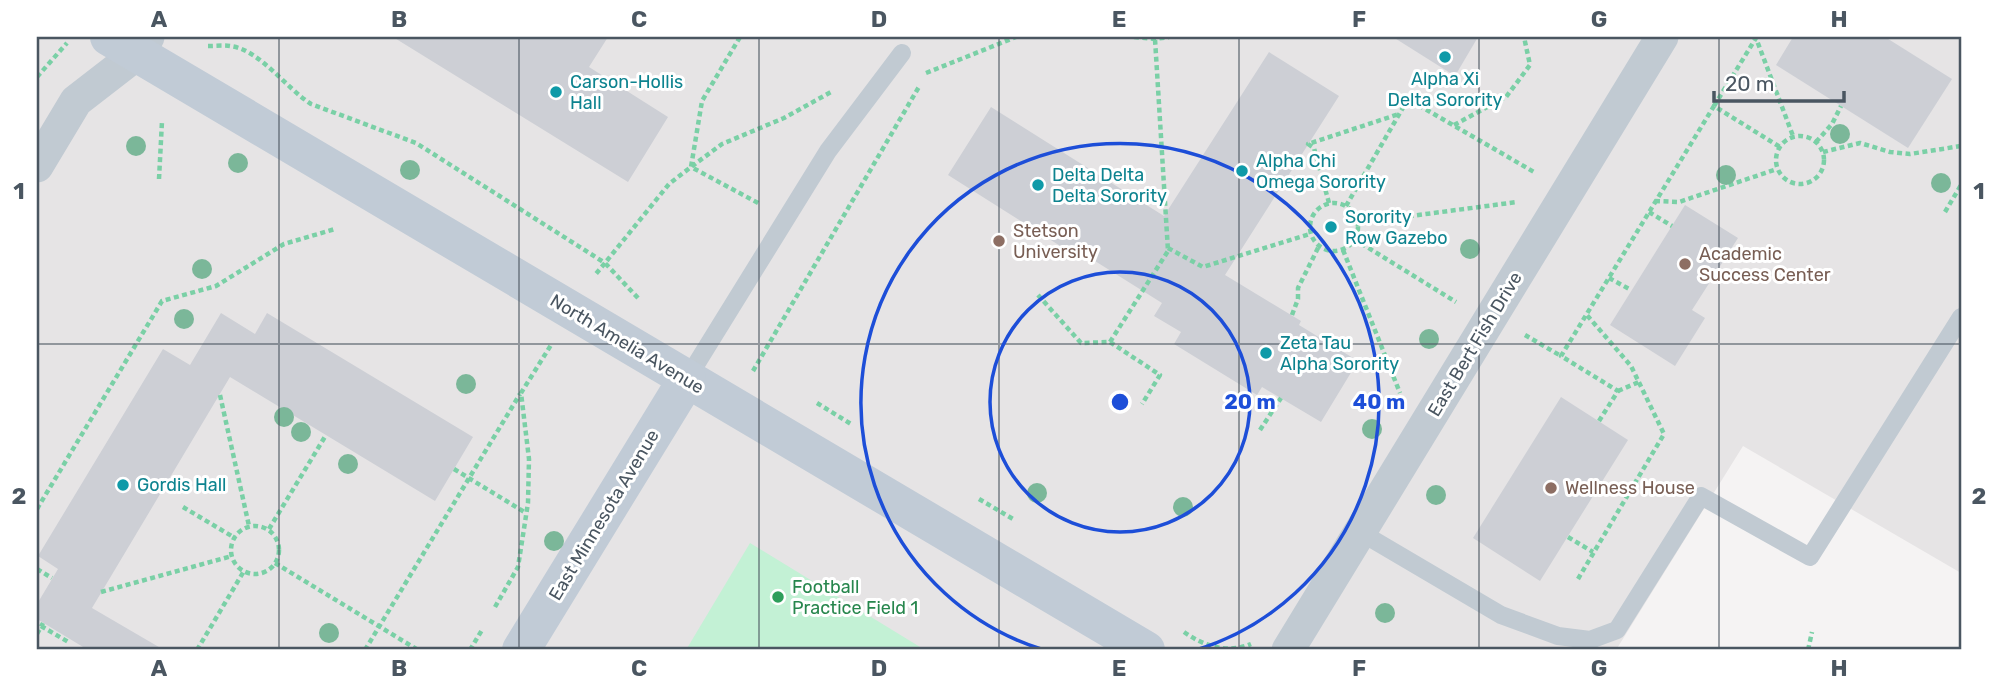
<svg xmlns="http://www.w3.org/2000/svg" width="1998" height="687" viewBox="0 0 1998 687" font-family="Rubik,sans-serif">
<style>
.education{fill:#e6e4e5}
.green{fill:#c3f1d5}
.building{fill:#cdcfd5}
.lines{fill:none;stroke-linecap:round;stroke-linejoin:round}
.path{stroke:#7ad0a6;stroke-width:4.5;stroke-dasharray:5 3.5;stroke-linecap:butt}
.lane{stroke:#c1cad2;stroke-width:18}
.street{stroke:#c1cad2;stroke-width:33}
.secondary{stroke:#c1cbd6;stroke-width:38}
.tree{fill:#7bb799}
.grid{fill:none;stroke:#4a5661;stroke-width:2;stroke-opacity:0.55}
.ring{fill:none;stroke:#1d4ed8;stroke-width:3.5}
.culture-dot{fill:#0f9aa8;stroke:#fff;stroke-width:2.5}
.education-dot{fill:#8d6e63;stroke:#fff;stroke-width:2.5}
.leisure-dot{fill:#2e9e5b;stroke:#fff;stroke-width:2.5}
.labels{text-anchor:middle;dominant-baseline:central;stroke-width:6;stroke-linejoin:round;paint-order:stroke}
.culture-label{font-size:18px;fill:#0d838f;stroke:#fff;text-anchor:start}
.education-label{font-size:18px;fill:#785e54;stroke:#fff;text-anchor:start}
.street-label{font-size:18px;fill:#4a5661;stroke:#fff}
.leisure-label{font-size:18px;fill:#27864d;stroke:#fff;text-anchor:start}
.centre{fill:#1d4ed8;stroke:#fff;stroke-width:3.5}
.ring-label{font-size:21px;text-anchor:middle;font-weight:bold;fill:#1d4ed8;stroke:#fff;stroke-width:6;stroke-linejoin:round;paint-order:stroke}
.neatline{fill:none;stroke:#4a5661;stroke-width:2.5}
.grid-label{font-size:23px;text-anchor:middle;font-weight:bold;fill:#4a5661}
</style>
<rect width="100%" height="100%" fill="#f5f3f3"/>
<!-- education -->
<polygon class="education" points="37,37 1961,37 1961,573 1743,446 1616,650 37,650"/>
<!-- green -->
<polygon class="green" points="750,543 925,650 686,650"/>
<!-- building -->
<g class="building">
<polygon points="393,37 608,37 589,67 668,117 628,182"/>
<polygon points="1393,37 1478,37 1455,76"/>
<polygon points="1793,37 1885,37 1952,79 1908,148 1776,65"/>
<polygon points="1269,52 1339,96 1225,275 1301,321 1299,325 1358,361 1321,422 1262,387 1257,395 1174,344 1181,332 1154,316 1162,303 1087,256 1084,261 948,175 991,107 1164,216"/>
<polygon points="1685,205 1738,238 1692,310 1705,318 1675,366 1610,325"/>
<polygon points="221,313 255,334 267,313 473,437 435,501 230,377 92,608 164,650 88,650 37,619 37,604 58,569 38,556 163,349 190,365"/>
<polygon points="1561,397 1628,440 1540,581 1473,538"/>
</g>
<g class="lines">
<!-- path -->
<g class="path">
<polyline points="740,37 702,101 691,167 760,204"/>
<polyline points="1134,37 1155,39 1169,37"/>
<path d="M208,46C215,46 223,45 230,46C259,49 286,88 311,104L416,143L605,263L595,275"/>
<polyline points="926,73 1016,37"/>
<polyline points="37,77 67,43"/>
<polyline points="1714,106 1756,38 1793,136"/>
<polyline points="1454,125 1506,97 1530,65 1524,37"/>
<circle cx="1800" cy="160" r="24"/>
<polyline points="1816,142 1832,124 1841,106"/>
<polyline points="1823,152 1860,143 1890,152 1910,154 1961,146"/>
<polyline points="159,179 162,121"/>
<polyline points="1655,201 1679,202 1777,169"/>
<circle cx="1334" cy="227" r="24"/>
<polyline points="1329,203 1314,148 1308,144 1399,114"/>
<polyline points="1346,206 1408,99 1534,172"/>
<polyline points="1649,212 1672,226"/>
<polyline points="1945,212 1961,185"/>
<polyline points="1358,223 1517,202"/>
<polyline points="1354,239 1456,302"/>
<polyline points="1168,248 1203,267 1310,234"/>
<polyline points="1343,250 1400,393"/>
<polyline points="1609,278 1631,290"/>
<polyline points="1038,295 1081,343 1110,342 1168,251 1155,39"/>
<polyline points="638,298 605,263 669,184 691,167 722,144 784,118 831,92"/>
<polyline points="1292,315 1298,299 1298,288 1319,246"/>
<polyline points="1525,335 1561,356"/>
<polyline points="1110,342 1160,375 1142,404"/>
<polyline points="753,371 920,85"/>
<polyline points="1618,391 1639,382"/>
<polyline points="220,395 249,526"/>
<polyline points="817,403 851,424"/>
<polyline points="1599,421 1618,391 1561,356 1714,106 1780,147"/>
<polyline points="1260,430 1281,398"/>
<polyline points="454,469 526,513"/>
<polyline points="979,499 1013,519"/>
<polyline points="183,507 235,538"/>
<polyline points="37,509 162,301 216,286 284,244 335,229"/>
<circle cx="255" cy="550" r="24"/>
<polyline points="269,529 326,435"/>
<polyline points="1568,537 1593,552"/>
<polyline points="275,563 418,650"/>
<polyline points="37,569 52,578"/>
<polyline points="1578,579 1664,434 1631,366 1586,314"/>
<polyline points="101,592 232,556"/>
<polyline points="495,607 518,567 528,503 529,459 521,393 551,345"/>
<polyline points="41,626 70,643"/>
<path d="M1184,632C1204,646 1227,654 1251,644"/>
<polyline points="37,634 43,623"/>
<polyline points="197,650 244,571"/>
<polyline points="365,650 520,394"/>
<polyline points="470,650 482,630"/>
<polyline points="1808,650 1812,632"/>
</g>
<!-- lane -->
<g class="lane">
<polyline points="687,379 828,151 902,53"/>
<polyline points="1360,532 1501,615 1558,636 1590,640 1617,630 1701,496 1810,557 1961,317"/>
</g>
<!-- street -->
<g class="street">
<polyline points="37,166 76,101 138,53 148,37"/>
<polyline points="1288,650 1662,37"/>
</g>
<!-- secondary -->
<g class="secondary">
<polyline points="109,37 1146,650"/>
<polyline points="521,650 687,379"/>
</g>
</g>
<!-- trees -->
<g class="tree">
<circle cx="1840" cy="134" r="10"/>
<circle cx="136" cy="146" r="10"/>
<circle cx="238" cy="163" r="10"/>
<circle cx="410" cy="170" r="10"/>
<circle cx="1726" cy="175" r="10"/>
<circle cx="1941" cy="183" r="10"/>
<circle cx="1470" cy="249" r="10"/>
<circle cx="202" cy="269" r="10"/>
<circle cx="184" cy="319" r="10"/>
<circle cx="1429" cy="339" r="10"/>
<circle cx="466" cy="384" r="10"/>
<circle cx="284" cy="417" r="10"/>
<circle cx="1372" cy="429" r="10"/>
<circle cx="301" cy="432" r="10"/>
<circle cx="348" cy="464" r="10"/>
<circle cx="1037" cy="493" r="10"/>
<circle cx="1436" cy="495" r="10"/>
<circle cx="1183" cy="507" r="10"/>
<circle cx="554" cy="541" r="10"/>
<circle cx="1385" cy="613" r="10"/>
<circle cx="329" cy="633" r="10"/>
</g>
<!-- grid -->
<path class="grid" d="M279,37V650M519,37V650M759,37V650M999,37V650M1239,37V650M1479,37V650M1719,37V650M37,344H1961"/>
<!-- distance rings -->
<g class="ring">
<circle cx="1120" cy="402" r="130"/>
<path d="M1044 650A259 259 0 1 1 1196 650"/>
</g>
<!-- markers -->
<g class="culture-dot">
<circle cx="1445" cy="57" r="7"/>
<circle cx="556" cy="92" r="7"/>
<circle cx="1242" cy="171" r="7"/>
<circle cx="1038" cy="185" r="7"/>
<circle cx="1331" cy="227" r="7"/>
<circle cx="1266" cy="353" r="7"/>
<circle cx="123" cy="485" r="7"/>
</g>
<g class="education-dot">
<circle cx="999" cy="241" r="7"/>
<circle cx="1685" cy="264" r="7"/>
<circle cx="1551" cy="488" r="7"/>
</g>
<circle class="leisure-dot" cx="778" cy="597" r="7"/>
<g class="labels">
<!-- culture labels -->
<g class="culture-label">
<text x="1445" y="79" text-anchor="middle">Alpha Xi<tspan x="1445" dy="21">Delta Sorority</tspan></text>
<text x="570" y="82">Carson-Hollis<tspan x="570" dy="21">Hall</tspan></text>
<text x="1256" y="161">Alpha Chi<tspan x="1256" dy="21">Omega Sorority</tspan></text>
<text x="1052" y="175">Delta Delta<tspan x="1052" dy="21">Delta Sorority</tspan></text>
<text x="1345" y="217">Sorority<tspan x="1345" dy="21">Row Gazebo</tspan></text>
<text x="1280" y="343">Zeta Tau<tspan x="1280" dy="21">Alpha Sorority</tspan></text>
<text x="137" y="485">Gordis Hall</text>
</g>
<!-- education labels -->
<g class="education-label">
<text x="1013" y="231">Stetson<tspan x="1013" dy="21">University</tspan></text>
<text x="1699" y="254">Academic<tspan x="1699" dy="21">Success Center</tspan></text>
<text x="1565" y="488">Wellness House</text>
</g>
<!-- street labels -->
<g class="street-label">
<text transform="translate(627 344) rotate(31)">North Amelia Avenue</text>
<text transform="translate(1475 344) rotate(-59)">East Bert Fish Drive</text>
<text transform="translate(604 515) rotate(-59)">East Minnesota Avenue</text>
</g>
<!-- leisure labels -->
<g class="leisure-label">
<text x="792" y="587">Football<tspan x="792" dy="21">Practice Field 1</tspan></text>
</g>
</g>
<circle cx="1120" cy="402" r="10" class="centre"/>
<g class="ring-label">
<text x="1250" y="409">20 m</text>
<text x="1379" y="409">40 m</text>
</g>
<!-- border -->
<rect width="1998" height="687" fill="none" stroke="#ffffff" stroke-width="77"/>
<!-- scale -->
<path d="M1714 91v10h130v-10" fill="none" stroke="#4a5661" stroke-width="3.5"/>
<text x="1725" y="91" font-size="21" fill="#4a5661" stroke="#ffffff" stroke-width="5" paint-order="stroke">20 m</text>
<rect x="38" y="38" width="1922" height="610" class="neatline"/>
<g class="grid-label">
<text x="159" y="27">A</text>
<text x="399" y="27">B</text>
<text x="639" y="27">C</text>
<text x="879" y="27">D</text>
<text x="1119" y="27">E</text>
<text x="1359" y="27">F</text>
<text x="1599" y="27">G</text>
<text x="1839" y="27">H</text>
<text x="19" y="199">1</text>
<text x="1979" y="199">1</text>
<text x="19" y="504">2</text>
<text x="1979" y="504">2</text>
<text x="159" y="676">A</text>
<text x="399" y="676">B</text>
<text x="639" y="676">C</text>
<text x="879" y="676">D</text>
<text x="1119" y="676">E</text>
<text x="1359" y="676">F</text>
<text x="1599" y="676">G</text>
<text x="1839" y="676">H</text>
</g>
</svg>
